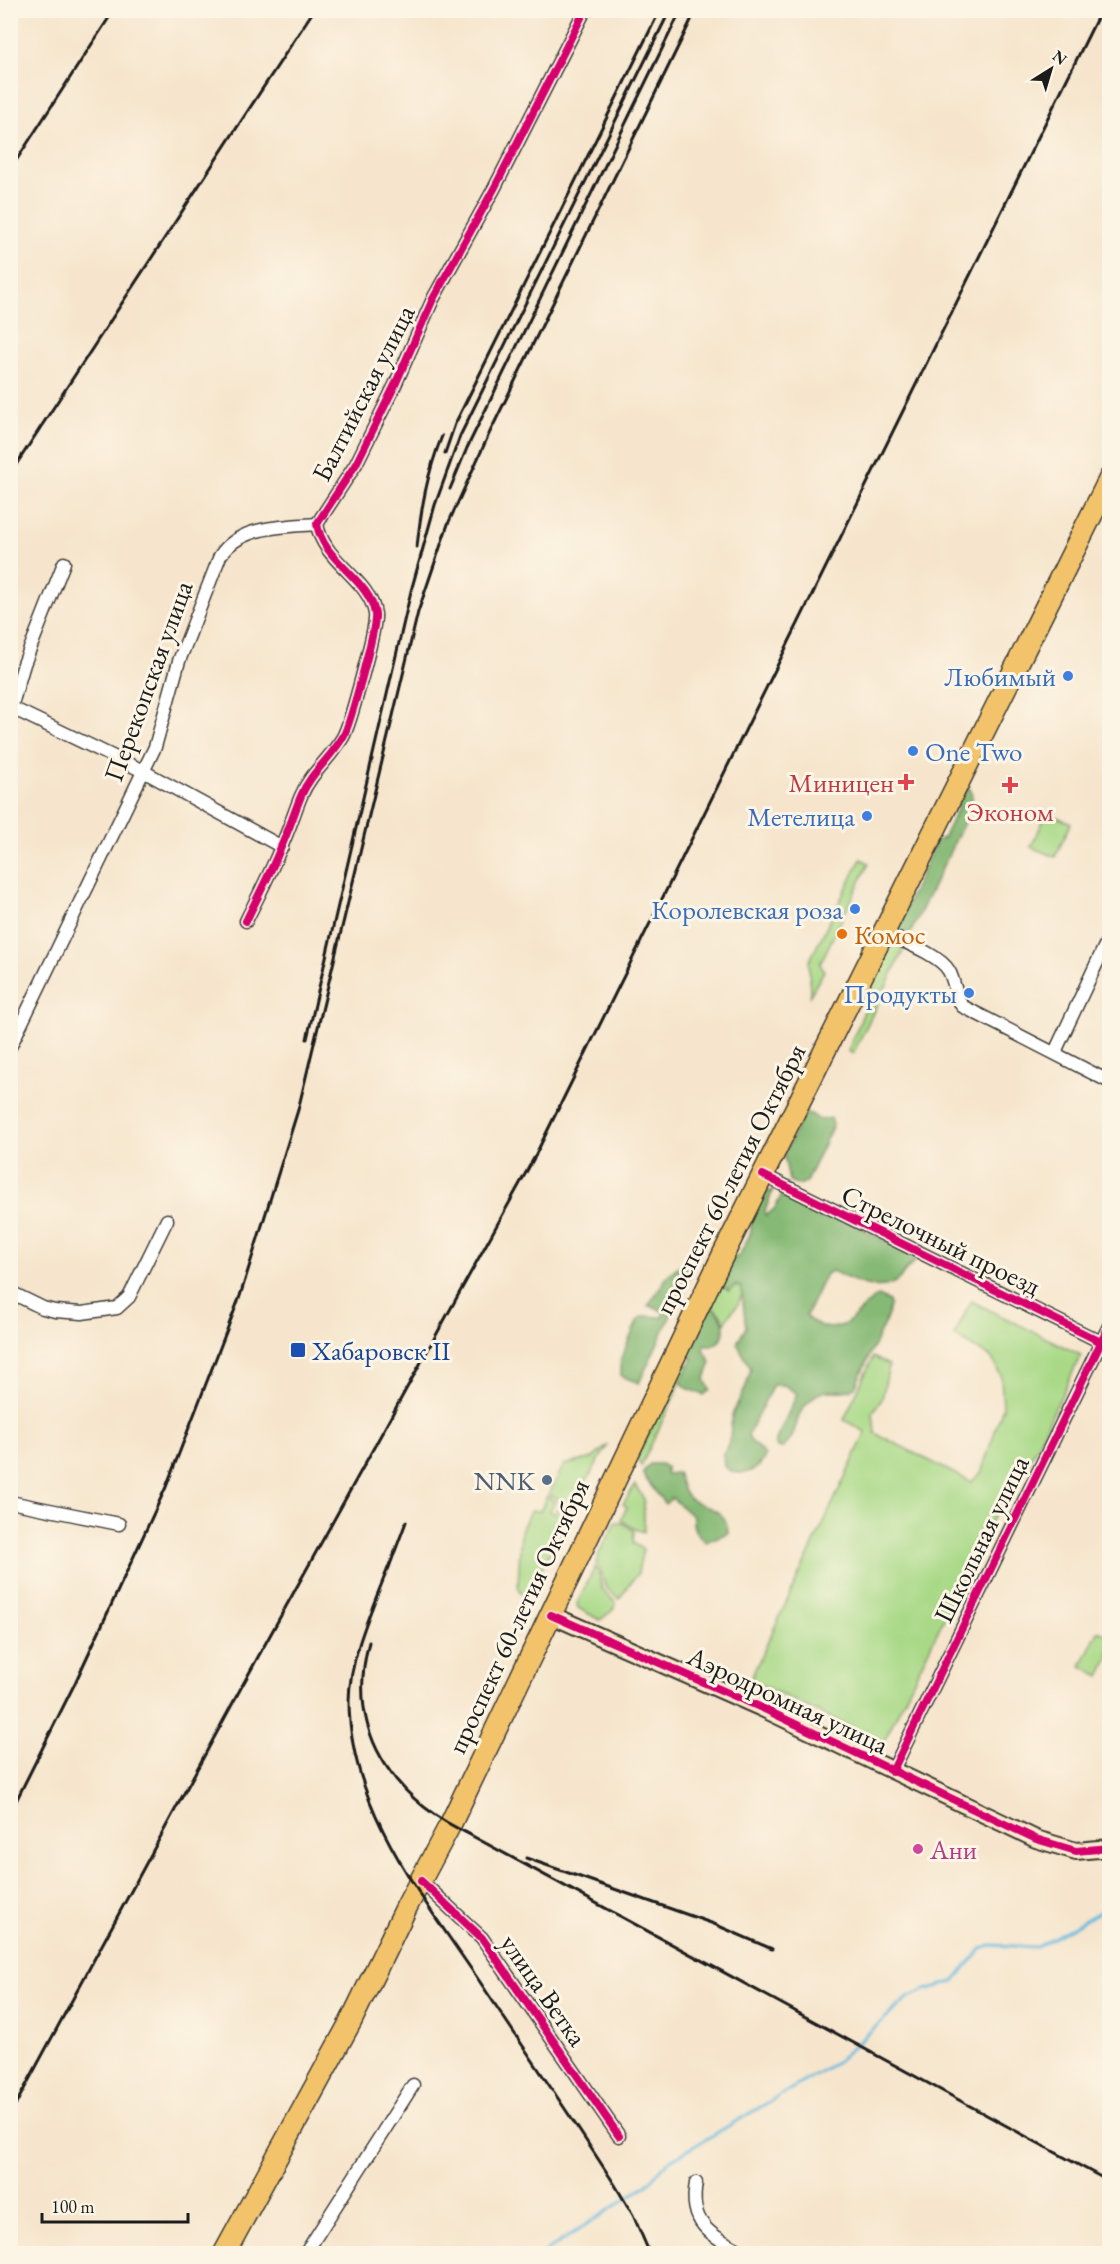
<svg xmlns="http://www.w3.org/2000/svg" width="1120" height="2264" viewBox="0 0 1120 2264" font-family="'EB Garamond',serif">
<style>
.green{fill:#a9d987;stroke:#627a52;stroke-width:1.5}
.forest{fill:#86b974;stroke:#516a48;stroke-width:1.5}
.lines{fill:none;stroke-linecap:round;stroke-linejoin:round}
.stream{stroke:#61b8de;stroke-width:3}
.street-casing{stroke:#3d3a36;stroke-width:15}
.secondary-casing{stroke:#3d3a36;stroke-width:20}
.highway-casing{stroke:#3d3a36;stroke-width:24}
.street{stroke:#fff;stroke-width:12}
.secondary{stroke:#fae7c3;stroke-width:16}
.highway{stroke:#f2c36a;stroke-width:21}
.rail{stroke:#1c1c1c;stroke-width:3}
.cycleway-casing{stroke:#fcf5e5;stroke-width:11}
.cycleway{stroke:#d6006c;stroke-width:8}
.shop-dot{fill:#3f7fe0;stroke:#fcf5e5;stroke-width:2}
.health-dot{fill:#e0444e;stroke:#fcf5e5;stroke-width:2}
.food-dot{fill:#e8710a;stroke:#fcf5e5;stroke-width:2}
.transit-dot{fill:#1a4fb4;stroke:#fcf5e5;stroke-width:2}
.service-dot{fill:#5c6f8a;stroke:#fcf5e5;stroke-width:2}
.hotel-dot{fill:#d1479c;stroke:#fcf5e5;stroke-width:2}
.labels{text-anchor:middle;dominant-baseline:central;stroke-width:6;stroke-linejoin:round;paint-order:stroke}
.street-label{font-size:27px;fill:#1c1c1c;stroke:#fcf5e5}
.shop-label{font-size:27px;fill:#366cbe;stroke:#fcf5e5;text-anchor:end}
.health-label{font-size:27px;fill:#be3a42;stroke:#fcf5e5;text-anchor:end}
.food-label{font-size:27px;fill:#c56008;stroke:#fcf5e5;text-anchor:start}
.transit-label{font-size:27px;fill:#164399;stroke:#fcf5e5;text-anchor:start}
.service-label{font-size:27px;fill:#4e5e75;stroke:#fcf5e5;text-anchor:end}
.hotel-label{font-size:27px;fill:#b23c85;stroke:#fcf5e5;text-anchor:start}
</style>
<rect width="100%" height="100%" fill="#fcf5e5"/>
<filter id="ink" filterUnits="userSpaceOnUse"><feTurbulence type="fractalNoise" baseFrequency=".0167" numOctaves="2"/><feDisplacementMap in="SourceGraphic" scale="12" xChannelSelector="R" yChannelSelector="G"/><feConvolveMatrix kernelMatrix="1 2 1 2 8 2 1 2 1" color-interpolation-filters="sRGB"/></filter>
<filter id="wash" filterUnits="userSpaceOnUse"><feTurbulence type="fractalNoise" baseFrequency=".008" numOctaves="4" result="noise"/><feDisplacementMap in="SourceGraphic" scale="24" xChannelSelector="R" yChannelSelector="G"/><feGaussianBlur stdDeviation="1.35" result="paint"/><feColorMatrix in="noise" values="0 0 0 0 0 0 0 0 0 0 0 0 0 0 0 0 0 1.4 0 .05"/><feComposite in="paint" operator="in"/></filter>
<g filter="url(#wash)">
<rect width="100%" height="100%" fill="#f6e5cc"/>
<!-- green -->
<g class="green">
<polygon points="1047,813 1071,823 1055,857 1031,847"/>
<polygon points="861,859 869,863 820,964 824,971 810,995 809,962"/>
<polygon points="892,943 904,949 853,1054 848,1051 865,1009 863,993 888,944"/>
<path d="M720,1285L741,1287C745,1304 730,1309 725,1323L721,1315L714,1309H709Z"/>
<polygon points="971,1301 1081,1355 1029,1462 1022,1459 883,1743 750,1680 866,1432 844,1420 873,1357 889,1365 882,1399 873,1412 875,1433 971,1482 981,1473 1003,1407 1001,1376 991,1357 954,1336"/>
<polygon points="684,1362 689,1365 641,1466 637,1458"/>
<polygon points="608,1445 582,1488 528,1596 520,1592 518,1585 521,1531 530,1511 540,1511 547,1496 555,1502 550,1511 554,1514 562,1502 549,1494 564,1465 593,1458"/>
<polygon points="635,1485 644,1499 644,1532 635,1529 621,1520 627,1507 623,1504"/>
<polygon points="616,1522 622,1523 634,1531 633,1543 643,1549 638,1573 619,1599 606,1588 601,1571 596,1563 599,1553"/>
<polygon points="595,1567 599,1573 602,1589 616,1603 613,1610 600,1620 578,1608 577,1604"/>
<polygon points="1098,1631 1110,1637 1109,1657 1100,1676 1081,1666"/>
</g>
<!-- forest -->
<g class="forest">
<polygon points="968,786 971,791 973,804 907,940 897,932 904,910 936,842 944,837 958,807 958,801"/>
<polygon points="804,1113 811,1114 820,1120 831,1118 833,1125 806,1182 799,1185 789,1181 784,1155"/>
<path d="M773,1190L765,1211L766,1216L775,1208L784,1190L917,1257L916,1261C905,1268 907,1271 900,1278C882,1297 850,1280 832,1271L826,1274L806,1316C809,1320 812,1322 817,1324C843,1337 856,1314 874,1298L879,1296L889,1301L890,1305L888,1315L855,1387C842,1396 827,1386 815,1396C808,1402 800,1411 798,1419C794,1431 793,1440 783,1448L777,1447L775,1442L797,1394L784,1385H773L748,1435L750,1440L765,1455C761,1473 736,1479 724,1466L723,1456L730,1439L732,1415L746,1386L751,1369L737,1343L746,1327L741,1287L736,1285L729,1291L720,1285L733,1258L739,1256L751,1232V1220L764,1193Z"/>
<polygon points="680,1265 689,1266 691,1272 639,1383 621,1376 621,1358 638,1320 643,1316 663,1317 664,1312 657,1308 648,1306 669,1274"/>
<path d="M714,1308C726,1320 730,1339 711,1346L705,1344L703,1349L711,1362L705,1379L710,1390L704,1395L687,1388L681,1382L693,1358L687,1355L709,1309Z"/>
<path d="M650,1464H661L666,1467V1474L677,1473C682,1481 681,1492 689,1498C705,1510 728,1507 728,1533L706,1542C697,1534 692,1530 693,1517L672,1498L665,1504L646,1479L643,1472Z"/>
</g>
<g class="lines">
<!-- stream -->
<polyline class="stream" points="542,2254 645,2186 669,2161 835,2063 908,1998 925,1990 953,1982 982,1948 991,1945 1037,1947 1110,1906"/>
</g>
</g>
<g filter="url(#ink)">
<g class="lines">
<!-- street casing -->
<g class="street-casing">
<g id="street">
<polyline points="10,707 143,771 282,847"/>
<polyline points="10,711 24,664 64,563"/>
<path d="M246,921C258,896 271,872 281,847C289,830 294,813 301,796C311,772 330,759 343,737C350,725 377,626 375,614C370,579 323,562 317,524L356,464L395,385L433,299L495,187L585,10"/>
<path d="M885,933C902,941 940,955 949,971C955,982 955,995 962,1006L1110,1082"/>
<path d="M10,1047L155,747L179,661L220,556C240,525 283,527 317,524"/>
<polyline points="1055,1052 1110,935"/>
<polyline points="763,1175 1101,1342"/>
<polyline points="10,1292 43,1308 55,1311 82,1313 117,1308 129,1297 167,1220"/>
<polyline points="10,1502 119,1524"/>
<polyline points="892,1772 1110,1324"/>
<polyline points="421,1881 482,1938 619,2136"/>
<path d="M696,2183C688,2226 713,2236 746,2254"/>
<polyline points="305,2254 413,2085"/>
</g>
</g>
<!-- secondary casing -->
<g class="secondary-casing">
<polyline id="secondary" points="551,1615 762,1708 1036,1839 1076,1851 1110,1848"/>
</g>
<!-- highway casing -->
<g class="highway-casing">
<polyline id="highway" points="224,2254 351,2021 407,1906 451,1823 723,1255 1110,478"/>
</g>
<!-- street -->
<use href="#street" class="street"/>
<!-- secondary -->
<use href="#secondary" class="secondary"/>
<!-- highway -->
<use href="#highway" class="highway"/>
<!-- rail -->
<g class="rail">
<polyline points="10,170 114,10"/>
<polyline points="445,453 455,424 660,10"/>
<polyline points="10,474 314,10"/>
<polyline points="450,489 467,448 681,10"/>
<path d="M417,547C421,509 427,473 442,436"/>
<polyline points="307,1039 411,591 435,505 460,436 670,10"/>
<path d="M390,1563C374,1604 349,1657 349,1701C349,1809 425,1900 482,1985C526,2051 572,2118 615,2185L633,2215L650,2254"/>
<polyline points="388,1570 406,1522"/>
<path d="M369,1642C345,1730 392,1799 471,1835"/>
<polyline points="10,1813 75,1683 166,1487 240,1296 298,1110 418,612 448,524 490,432 696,10"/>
<polyline points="465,1832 1110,2182"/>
<polyline points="526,1858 714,1924 772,1949"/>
<polyline points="10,2115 242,1686 534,1158 1101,10"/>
</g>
<!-- cycleway casing -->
<g class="cycleway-casing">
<g id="cycleway">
<path d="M246,921C258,896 271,872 281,847C289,830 294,813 301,796C311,772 330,759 343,737C350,725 377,626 375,614C370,579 323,562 317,524L356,464L395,385L433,299L495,187L585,10"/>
<polyline points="763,1175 1101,1342"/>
<polyline points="551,1615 762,1708 1036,1839 1076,1851 1110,1848"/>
<polyline points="892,1772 1110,1324"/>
<polyline points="421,1881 482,1938 619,2136"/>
</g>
</g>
<!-- cycleway -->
<use href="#cycleway" class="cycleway"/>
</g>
</g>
<!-- markers -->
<g class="shop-dot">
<circle cx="1068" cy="676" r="6"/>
<circle cx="913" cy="751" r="6"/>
<circle cx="867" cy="816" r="6"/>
<circle cx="855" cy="909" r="6"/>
<circle cx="969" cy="993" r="6"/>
</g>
<g class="health-dot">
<path d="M903 773h6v6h6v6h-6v6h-6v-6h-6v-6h6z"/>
<path d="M1007 776h6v6h6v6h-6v6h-6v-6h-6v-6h6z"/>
</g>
<circle class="food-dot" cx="842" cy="934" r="6"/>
<rect class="transit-dot" x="290" y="1342" width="16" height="16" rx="3"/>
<circle class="service-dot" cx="547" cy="1480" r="6"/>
<circle class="hotel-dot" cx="918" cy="1849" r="6"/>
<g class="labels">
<!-- street labels -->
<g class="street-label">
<text transform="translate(363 393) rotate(-63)">Балтийская улица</text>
<text transform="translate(148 681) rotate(-70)">Перекопская улица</text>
<text transform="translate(730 1179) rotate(-63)">проспект 60-летия Октября</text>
<text transform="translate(941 1240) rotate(26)">Стрелочный проезд</text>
<text transform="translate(981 1539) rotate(-64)">Школьная улица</text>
<text transform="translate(518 1616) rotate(-65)">проспект 60-летия Октября</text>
<text transform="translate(788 1700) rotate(25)">Аэродромная улица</text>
<text transform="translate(544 1990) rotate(55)">улица Ветка</text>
</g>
<!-- shop labels -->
<g class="shop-label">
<text x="1056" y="676">Любимый</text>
<text x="925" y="751" text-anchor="start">One Two</text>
<text x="855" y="816">Метелица</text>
<text x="843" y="909">Королевская роза</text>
<text x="957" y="993">Продукты</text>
</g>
<!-- health labels -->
<g class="health-label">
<text x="894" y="782">Миницен</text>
<text x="1010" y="811" text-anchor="middle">Эконом</text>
</g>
<!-- food labels -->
<g class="food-label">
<text x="854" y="934">Комос</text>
</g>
<!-- transit labels -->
<g class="transit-label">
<text x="312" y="1350">Хабаровск II</text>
</g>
<!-- service labels -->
<g class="service-label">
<text x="535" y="1480">NNK</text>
</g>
<!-- hotel labels -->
<g class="hotel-label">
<text x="930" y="1849">Ани</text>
</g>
</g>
<!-- margin -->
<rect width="1120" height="2264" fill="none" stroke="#fcf5e5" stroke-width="36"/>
<!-- north arrow -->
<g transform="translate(1051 69) rotate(37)" stroke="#fcf5e5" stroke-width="4.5" paint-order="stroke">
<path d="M0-4.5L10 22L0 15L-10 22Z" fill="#1c1c1c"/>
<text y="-9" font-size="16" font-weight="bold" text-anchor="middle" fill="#1c1c1c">N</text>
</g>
<!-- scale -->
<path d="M42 2213v9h146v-9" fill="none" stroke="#1c1c1c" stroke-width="3"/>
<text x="51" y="2213" font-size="18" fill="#1c1c1c" stroke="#fcf5e5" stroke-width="4.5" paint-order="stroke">100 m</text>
</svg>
